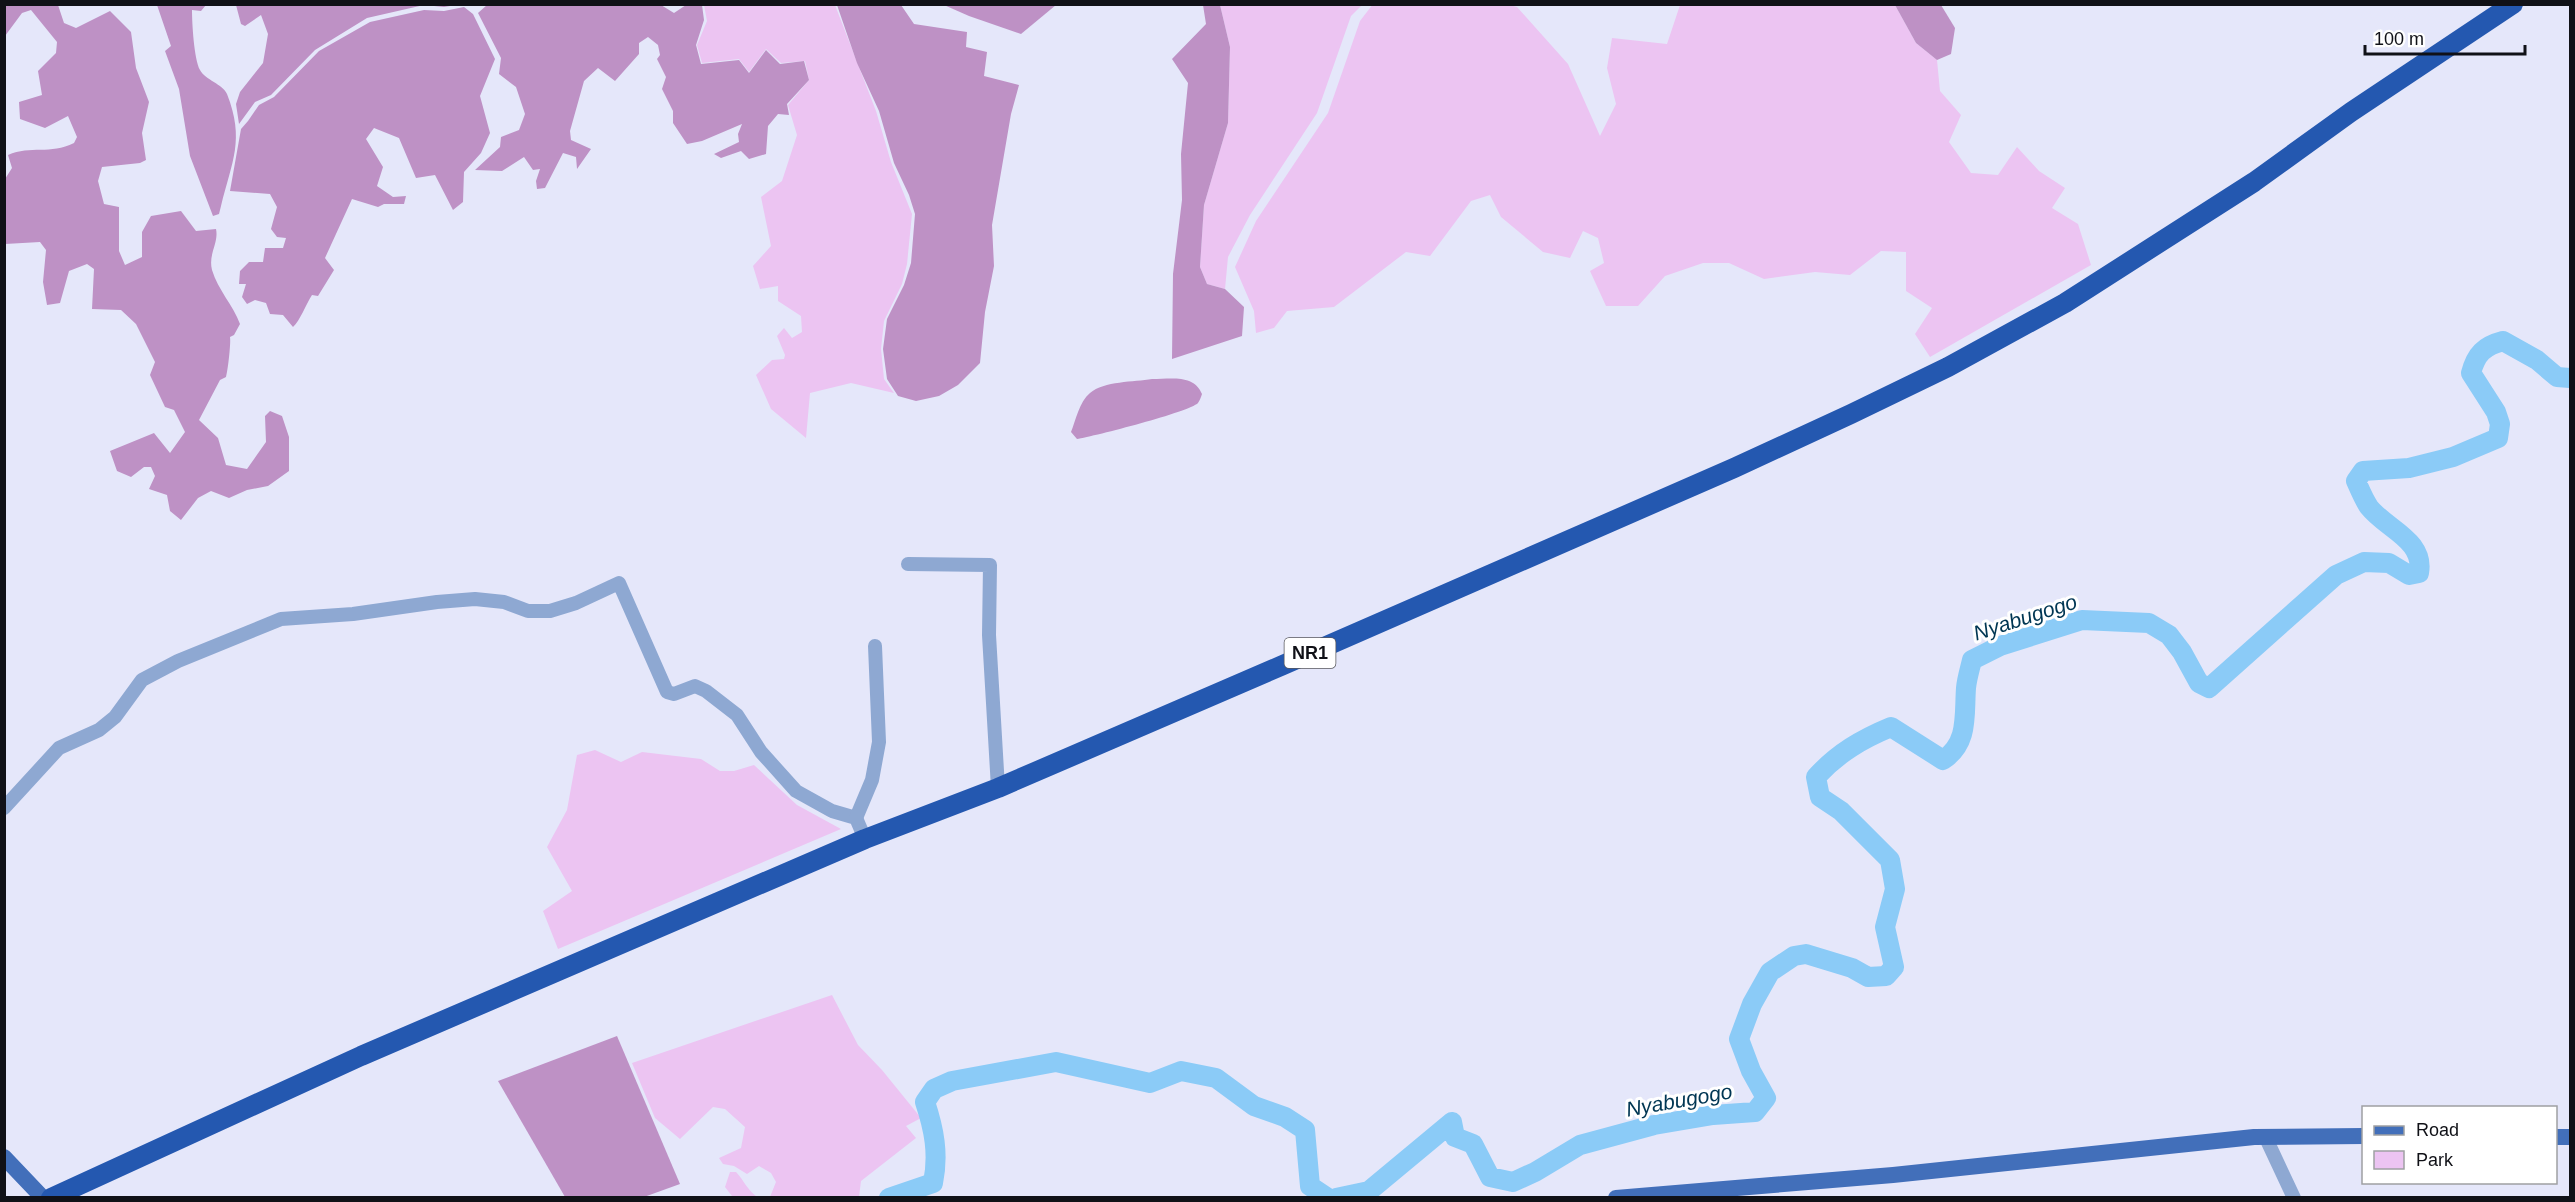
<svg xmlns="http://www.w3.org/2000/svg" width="2575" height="1202" viewBox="0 0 2575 1202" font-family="Helvetica,sans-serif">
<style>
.green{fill:#ecc4f2}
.forest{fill:#be91c5}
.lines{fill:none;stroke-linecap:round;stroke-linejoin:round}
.river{stroke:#8bcbf7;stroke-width:20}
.minor{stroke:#8ea8d2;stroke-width:14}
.major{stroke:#426fba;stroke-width:16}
.highway{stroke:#2458b0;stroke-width:20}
.labels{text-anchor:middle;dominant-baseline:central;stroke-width:6;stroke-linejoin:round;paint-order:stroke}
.shield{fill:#fff;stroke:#58585d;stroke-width:1.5}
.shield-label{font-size:18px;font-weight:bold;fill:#101117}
.water-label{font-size:21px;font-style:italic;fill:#003653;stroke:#fff}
</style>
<rect width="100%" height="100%" fill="#e5e7fa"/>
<!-- green -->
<g class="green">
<polygon points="1373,4 1506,4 1517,7 1568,64 1600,136 1616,104 1607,68 1612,38 1667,44 1680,5 1895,5 1916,43 1937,60 1940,91 1961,115 1949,142 1971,173 1998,175 2017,147 2039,171 2065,188 2052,208 2078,224 2091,265 1930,357 1915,334 1932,308 1906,291 1906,252 1881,251 1850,275 1815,272 1764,279 1729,263 1703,263 1665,276 1638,306 1606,306 1590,271 1604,263 1598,238 1583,231 1570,258 1543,252 1501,217 1490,195 1471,201 1430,256 1406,252 1334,307 1287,311 1274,328 1256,333 1254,311 1235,267 1256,221 1328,113 1360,21"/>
<polygon points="704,5 835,5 876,111 891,162 912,214 907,264 902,284 884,321 881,349 884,379 894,393 851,383 810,393 806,438 771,409 756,375 772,360 784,359 785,355 777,336 784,328 792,338 802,332 801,316 778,301 778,286 760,289 753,266 771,246 761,197 782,181 797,135 788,105 809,80 805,61 781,63 766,49 749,72 739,59 702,63 697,45 707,21"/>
<polygon points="1220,5 1362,5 1351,16 1317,113 1250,215 1228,257 1225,289 1207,284 1200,267 1204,205 1228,123 1230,47"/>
<polygon points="595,750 621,762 642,752 701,759 720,771 734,771 754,765 797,805 841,829 558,949 543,911 572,891 547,847 567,810 577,755"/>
<polygon points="832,995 858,1045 882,1070 921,1118 906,1126 916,1138 861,1181 859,1197 770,1197 776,1182 771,1173 759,1166 747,1174 734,1166 723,1164 719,1158 741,1148 745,1127 725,1109 713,1107 680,1139 655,1118 632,1063"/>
<path d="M730,1172H736C745,1182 746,1188 757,1197L732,1196L725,1187Z"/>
</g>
<!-- forest -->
<g class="forest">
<path d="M5,4L58,5L64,23L76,28L110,11L131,32L136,68L149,102L142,133L146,160L140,163L102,167L98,181L104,204L119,207V251L125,265L142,257V232L151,216L181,211L196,231L216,229C219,243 208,254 212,270C218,290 233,305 240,324L234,335L230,337C231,343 228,370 226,377L220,380L199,420L218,438L226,465L247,469L266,442L265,416L270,411L282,416L289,437V471L268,486L247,490L229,498L211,491L198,498L181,520L170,511L167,495L149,489L155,476L151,467H144L131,477L117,471L110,451L154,433L170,453L185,432L174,410L165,407L150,375L155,362L136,324L121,310L92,309L94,269L87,264L69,271L60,303L47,305L43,282L46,250L40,242L5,244V179L12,168L8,155C31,145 50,155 74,143L77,137L68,116L45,128L20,119L19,102L42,95L38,71L56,53L57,42L31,10L22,13L5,36Z"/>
<path d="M157,5H206L201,11L192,10C192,23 194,59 200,70C205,80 223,84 227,94C245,140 232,161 221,206L219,214L213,216L190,156L179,89L165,51L171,46Z"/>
<polygon points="236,5 456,5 444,7 424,5 367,18 315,50 271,95 255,102 239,124 236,104 240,92 263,63 268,34 261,15 245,26 241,24"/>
<polygon points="661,5 674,13 686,5 702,5 704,20 696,45 701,64 739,60 749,73 766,50 780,64 804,61 809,80 787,104 789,115 778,114 768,126 766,154 749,159 741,151 721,158 714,154 739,142 738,134 742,124 702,141 687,144 673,123 673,111 662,89 666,77 657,59 660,55 658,45 648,37 639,43 639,54 615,81 598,68 584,81 570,131 571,140 591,149 577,169 576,157 563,153 545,188 537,189 536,181 540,169 533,170 524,157 502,171 475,170 500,147 501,137 519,130 525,114 516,87 499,74 501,58 478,13 487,5"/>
<polygon points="837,5 901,5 914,24 967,32 966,47 987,52 984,76 1019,85 1011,114 992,225 994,266 985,312 980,363 958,385 939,396 916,401 898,396 887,379 883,349 887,319 904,285 911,263 915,214 909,195 894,163 879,111 857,63"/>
<polygon points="944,5 1056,4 1056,5 1021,34 969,16"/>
<polygon points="1203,5 1220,5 1230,47 1228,123 1204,205 1200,267 1207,284 1225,289 1244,307 1242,336 1172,359 1173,274 1182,200 1181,154 1188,83 1172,59 1206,24"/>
<polygon points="1895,5 1941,5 1955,28 1951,54 1937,60 1916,43"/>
<path d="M464,7L473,14L495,59L480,96L490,133L481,153L464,172L463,202L453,210L435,175L416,178L399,138L374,128L366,139L383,167L377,186L393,197L406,196L404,204H384L378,207L352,199L325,258L334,270L318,296L312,295C306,304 300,321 293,327L283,315L270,314L266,303L255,300L247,304L242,297L246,284H239L240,271L249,262H263L265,248H283L286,238L277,237L271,229L277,207L270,194L230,191L241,129L248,121L259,105L274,97L319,51L370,22L424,10L444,11Z"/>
<path d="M1152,379C1171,379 1194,374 1202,394C1201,397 1200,400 1198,403C1189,412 1095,436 1077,439L1071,432C1076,420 1079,402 1090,393C1104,381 1134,382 1152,379Z"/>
<polygon points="617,1036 680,1184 644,1197 565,1197 498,1081"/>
</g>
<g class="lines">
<!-- river -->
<g class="river">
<path d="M889,1198L933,1183C939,1154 934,1129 925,1102L934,1089L952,1081L1056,1062L1150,1083L1181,1071L1216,1078L1254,1106L1285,1117L1305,1130L1310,1186L1328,1198"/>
<path d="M1336,1198L1369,1191L1452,1122L1455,1137L1473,1144L1490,1177L1513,1182L1535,1172L1580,1145L1654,1125L1713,1115L1755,1112L1766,1098L1751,1071L1739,1039L1752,1004L1770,972L1794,956L1806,954L1852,968L1868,977L1886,976L1894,967L1885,927L1895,889L1890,860L1841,811L1820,797L1816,777C1838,753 1862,739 1891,727L1943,760C1969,743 1964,715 1966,688C1967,678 1970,669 1972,660L2000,646L2082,620L2149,623L2169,635L2182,652L2199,683L2209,688L2336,575L2364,562L2389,563L2409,575L2419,573C2425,540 2386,529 2369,507C2364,500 2360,490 2356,481L2363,471L2409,468L2453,457L2498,438L2500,424L2496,412L2471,373C2476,354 2484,346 2503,341L2537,360L2557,377L2570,378"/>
</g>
<!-- minor -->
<g class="minor">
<polyline points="908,564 990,565 989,635 998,788"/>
<polyline points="4,808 59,748 99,730 115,717 142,680 178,661 281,619 353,614 437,602 475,599 504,602 528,611 550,611 576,603 619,583 667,692 674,694 695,686 706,691 737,715 761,752 796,791 832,811 856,818 865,839"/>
<polyline points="856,818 872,780 879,742 875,646"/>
<polyline points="2265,1136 2294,1198"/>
</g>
<!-- major -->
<g class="major">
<polyline points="2556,1137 2570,1137"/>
<polyline points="4,1157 43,1198"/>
<polyline points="1616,1198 1893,1175 2254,1137 2364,1136"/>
</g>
<!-- highway -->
<polyline class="highway" points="51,1198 361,1056 865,839 998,788 1283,665 1734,468 1851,414 1948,367 2065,303 2254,182 2351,112 2513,4"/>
</g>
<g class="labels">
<!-- shield labels -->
<rect class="shield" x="1284.5" y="638" width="51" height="30" rx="4.5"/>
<g class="shield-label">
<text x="1310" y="653">NR1</text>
</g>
<!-- water labels -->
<g class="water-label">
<text transform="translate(2025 617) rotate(-18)">Nyabugogo</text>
<text transform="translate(1679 1100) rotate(-10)">Nyabugogo</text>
</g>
</g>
<!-- border -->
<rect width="2575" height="1202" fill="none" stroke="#101117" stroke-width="12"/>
<!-- legend -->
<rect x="2362" y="1106" width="195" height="78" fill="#ffffff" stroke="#9fa0a2" stroke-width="1.5"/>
<rect x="2374" y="1126" width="30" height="9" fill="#426fba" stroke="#9fa0a2" stroke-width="1.5"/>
<text x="2416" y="1136" font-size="18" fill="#101117">Road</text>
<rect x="2374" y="1151" width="30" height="18" fill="#ecc4f2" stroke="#9fa0a2" stroke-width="1.5"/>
<text x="2416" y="1166" font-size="18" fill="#101117">Park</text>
<!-- scale -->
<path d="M2365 45v9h160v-9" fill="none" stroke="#101117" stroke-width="3"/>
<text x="2374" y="45" font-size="18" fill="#101117" stroke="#ffffff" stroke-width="4.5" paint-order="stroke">100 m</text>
</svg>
